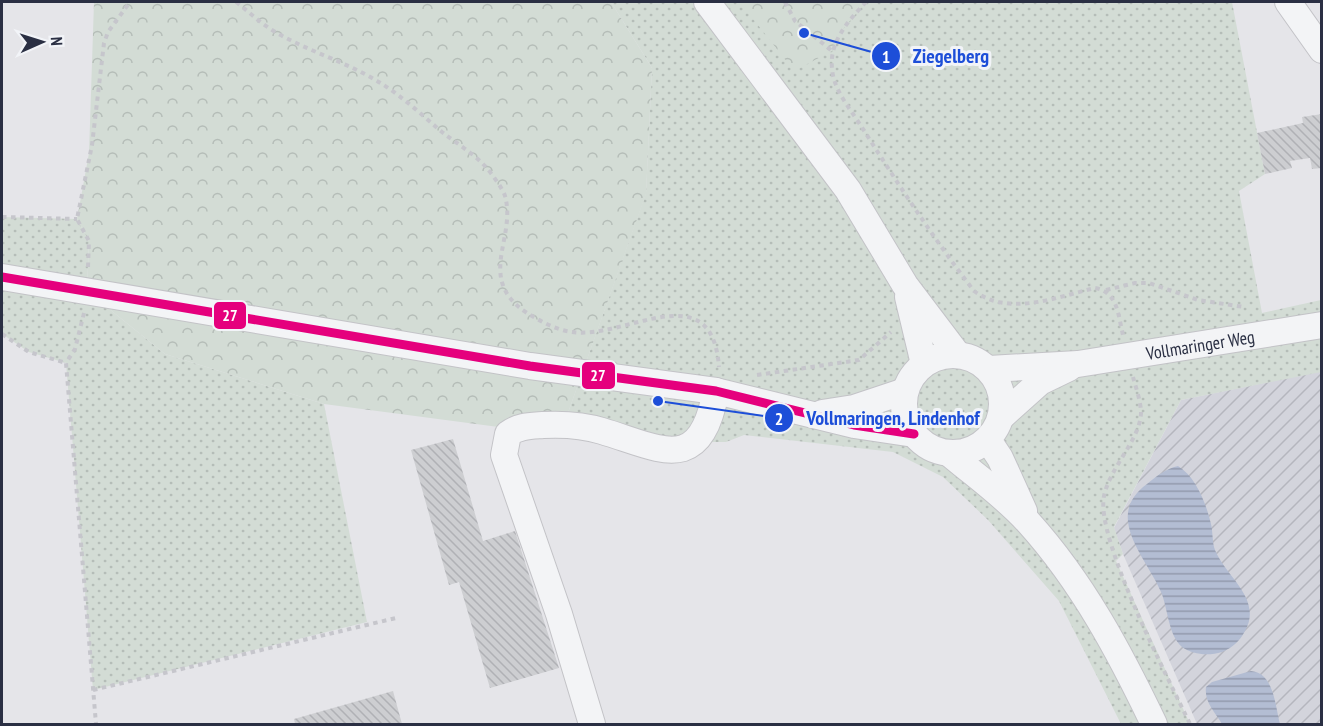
<svg xmlns="http://www.w3.org/2000/svg" width="1323" height="726" viewBox="0 0 1323 726" font-family="'PT Sans Narrow',sans-serif">
<style>
.industrial{fill:url(#industrial-furrows)}
.grass{fill:url(#grass-dots)}
.forest{fill:url(#forest-crowns)}
.water{fill:url(#water-rules)}
.building{fill:url(#building-back-hatch)}
.lines{fill:none;stroke-linecap:round;stroke-linejoin:round}
.minor-casing{stroke:#c3c3c7;stroke-width:28}
.path{stroke:#c6c6cc;stroke-width:4;stroke-dasharray:4.5 4.5;stroke-linecap:butt}
.minor{stroke:#f3f4f6;stroke-width:26}
.bus-1-casing{stroke:#f2f4f8;stroke-width:14}
.bus-1{stroke:#e5007d;stroke-width:9}
.labels{text-anchor:middle;dominant-baseline:central;stroke-width:6;stroke-linejoin:round;paint-order:stroke}
.street-label{font-size:18px;fill:#2a2f43;stroke:#f2f4f8}
.leader{fill:none;stroke:#1d4ed8;stroke-width:2}
.callout-dot{fill:#1d4ed8;stroke:#f2f4f8;stroke-width:2}
.mark-label{font-size:18px;text-anchor:middle;font-weight:bold;fill:#fff}
.callout-label{font-size:20px;text-anchor:middle;font-weight:bold;fill:#1d4ed8;stroke:#f2f4f8;stroke-width:6;stroke-linejoin:round;paint-order:stroke}
.line-badge{stroke:#f2f4f8;stroke-width:2}
.badge-label{font-size:16px;text-anchor:middle;font-weight:bold;fill:#fff}
</style>
<defs>
<pattern id="industrial-furrows" width="10" height="10" patternUnits="userSpaceOnUse" patternTransform="scale(1.5)"><rect width="10" height="10" fill="#d3d4dc"/><path d="M-1 1l2-2M0 10L10 0M9 11l2-2" fill="none" stroke="#b5b6be"/></pattern>
<pattern id="grass-dots" width="8" height="8" patternUnits="userSpaceOnUse" patternTransform="scale(1.5)"><rect width="8" height="8" fill="#d3dcd5"/><path d="M2 2h.1M6 6h.1" fill="none" stroke="#b5bdb8" stroke-width="1.8" stroke-linecap="round"/></pattern>
<pattern id="forest-crowns" width="20" height="18" patternUnits="userSpaceOnUse" patternTransform="scale(1.5)"><rect width="20" height="18" fill="#d3dcd5"/><path d="M2 6a3 3 0 1 1 6 0M12 15a3 3 0 1 1 6 0" fill="none" stroke="#b5bdb8"/></pattern>
<pattern id="water-rules" width="6" height="5" patternUnits="userSpaceOnUse" patternTransform="scale(1.5)"><rect width="6" height="5" fill="#b3bdd3"/><path d="M0 2.5h6" fill="none" stroke="#929aad"/></pattern>
<pattern id="building-back-hatch" width="6" height="6" patternUnits="userSpaceOnUse" patternTransform="scale(1.5)"><rect width="6" height="6" fill="#cdced1"/><path d="M-1 5l2 2M0 0l6 6M5-1l2 2" fill="none" stroke="#b0b1b5"/></pattern>
</defs>
<rect width="100%" height="100%" fill="#e5e5e9"/>
<!-- industrial -->
<polygon class="industrial" points="1321,371 1321,724 1197,724 1123,554 1114,528 1181,400"/>
<!-- grass -->
<g class="grass">
<polygon points="611,2 1232,2 1265,174 1239,191 1262,313 1321,300 1321,372 1181,400 1114,527 1123,554 1116,561 1190,724 1121,724 1059,601 988,520 943,477 893,452 744,435 726,442 694,442 564,424 646,193 652,68"/>
<polygon points="2,217 77,219 89,241 87,291 165,354 324,404 367,622 93,690 66,363 29,352 2,334"/>
</g>
<!-- forest -->
<g class="forest">
<polygon points="94,2 611,2 652,68 646,194 564,424 514,429 324,404 165,354 87,291 89,241 77,219 89,153"/>
<polygon points="740,2 866,2 843,29 832,51 794,71"/>
</g>
<!-- water -->
<g class="water">
<path d="M1178,466C1196,477 1206,503 1211,524C1213,532 1212,542 1215,550C1226,577 1263,599 1245,631C1240,641 1232,648 1222,652C1209,656 1193,655 1182,647C1168,635 1168,608 1161,592C1146,557 1103,516 1147,484C1157,476 1165,469 1178,466Z"/>
<path d="M1251,671C1274,673 1275,705 1280,724H1222C1215,712 1204,702 1206,687L1212,682Z"/>
</g>
<!-- building -->
<g class="building">
<polygon points="1322,114 1322,168 1312,169 1310,158 1290,161 1292,168 1265,174 1257,133 1303,123 1302,117"/>
<polygon points="453,439 483,541 515,531 559,668 490,688 459,582 449,585 411,450"/>
<polygon points="393,691 402,724 295,724 294,719"/>
</g>
<g class="lines">
<!-- minor casing -->
<g class="minor-casing">
<g id="minor">
<polyline points="707,2 848,190 905,285 958,355"/>
<polyline points="1288,2 1322,50"/>
<polyline points="2,277 530,366 716,391 854,425 914,434"/>
<polyline points="908,297 924,364"/>
<circle cx="953" cy="404" r="49"/>
<path id="s1" d="M989,369L1078,364L1322,325"/>
<polyline points="822,413 854,408 905,391"/>
<polyline points="1001,417 1040,382 1069,368"/>
<polyline points="988,440 1000,458 1024,511"/>
<path d="M950,454C976,476 1006,497 1029,523C1083,583 1120,653 1154,724"/>
<path d="M592,724L559,614L504,455L508,434C518,426 530,426 543,425C563,424 583,425 602,431C662,449 700,476 716,391"/>
</g>
</g>
<!-- path -->
<g class="path">
<path d="M236,2C248,11 259,22 272,30C306,51 348,62 382,84C403,97 423,116 442,132C456,143 473,153 485,166C491,173 502,187 505,196C517,238 475,279 527,313C540,321 556,330 572,332C625,340 712,272 719,367"/>
<polyline points="785,2 795,21 832,51"/>
<path d="M866,2C849,20 829,42 832,68C833,90 852,111 863,129C898,184 934,239 974,291C1010,317 1056,297 1095,288C1118,292 1118,315 1123,335"/>
<polyline points="2,217 77,219"/>
<polyline points="88,267 89,241 77,219 92,145 104,43 108,32 130,2"/>
<polyline points="1106,290 1135,283 1149,283 1198,300 1244,307"/>
<polyline points="84,313 75,349 66,363 96,724"/>
<polyline points="2,334 29,352 66,363"/>
<polyline points="757,375 859,360 891,332"/>
<path d="M1133,377C1136,388 1141,402 1141,413C1140,440 1110,467 1104,496C1095,538 1169,680 1190,724"/>
<polyline points="93,690 396,618"/>
</g>
<!-- minor -->
<use href="#minor" class="minor"/>
<!-- bus-1 casing -->
<g class="bus-1-casing">
<polyline id="bus-1" points="2,277 530,366 716,391 854,425 914,434"/>
</g>
<!-- bus-1 -->
<use href="#bus-1" class="bus-1"/>
</g>
<g class="labels">
<!-- street labels -->
<g class="street-label">
<text stroke="none"><textPath href="#s1" startOffset="213">Vollmaringer Weg</textPath></text>
</g>
</g>
<!-- callouts -->
<path class="leader" d="M804 33L886 56M658 401L779 418"/>
<g class="callout-dot">
<circle cx="804" cy="33" r="6"/>
<circle cx="658" cy="401" r="6"/>
<circle cx="886" cy="56" r="15"/>
<circle cx="779" cy="418" r="15"/>
</g>
<g class="mark-label">
<text x="886" y="63">1</text>
<text x="779" y="425">2</text>
</g>
<g class="callout-label">
<text x="951" y="63">Ziegelberg</text>
<text x="893" y="425">Vollmaringen, Lindenhof</text>
</g>
<g class="line-badge">
<rect x="213" y="301" width="34" height="29" rx="6" fill="#e5007d"/>
<rect x="581" y="361" width="35" height="29" rx="6" fill="#e5007d"/>
</g>
<g class="badge-label">
<text x="230" y="321">27</text>
<text x="598" y="381">27</text>
</g>
<!-- border -->
<rect width="1323" height="726" fill="none" stroke="#2a2f43" stroke-width="6"/>
<!-- north arrow -->
<g transform="translate(42 42) rotate(87)" stroke="#f2f4f8" stroke-width="4.5" paint-order="stroke">
<path d="M0-4.5L10 22L0 15L-10 22Z" fill="#2a2f43"/>
<text y="-9" font-size="16" font-weight="bold" text-anchor="middle" fill="#2a2f43">N</text>
</g>
</svg>
